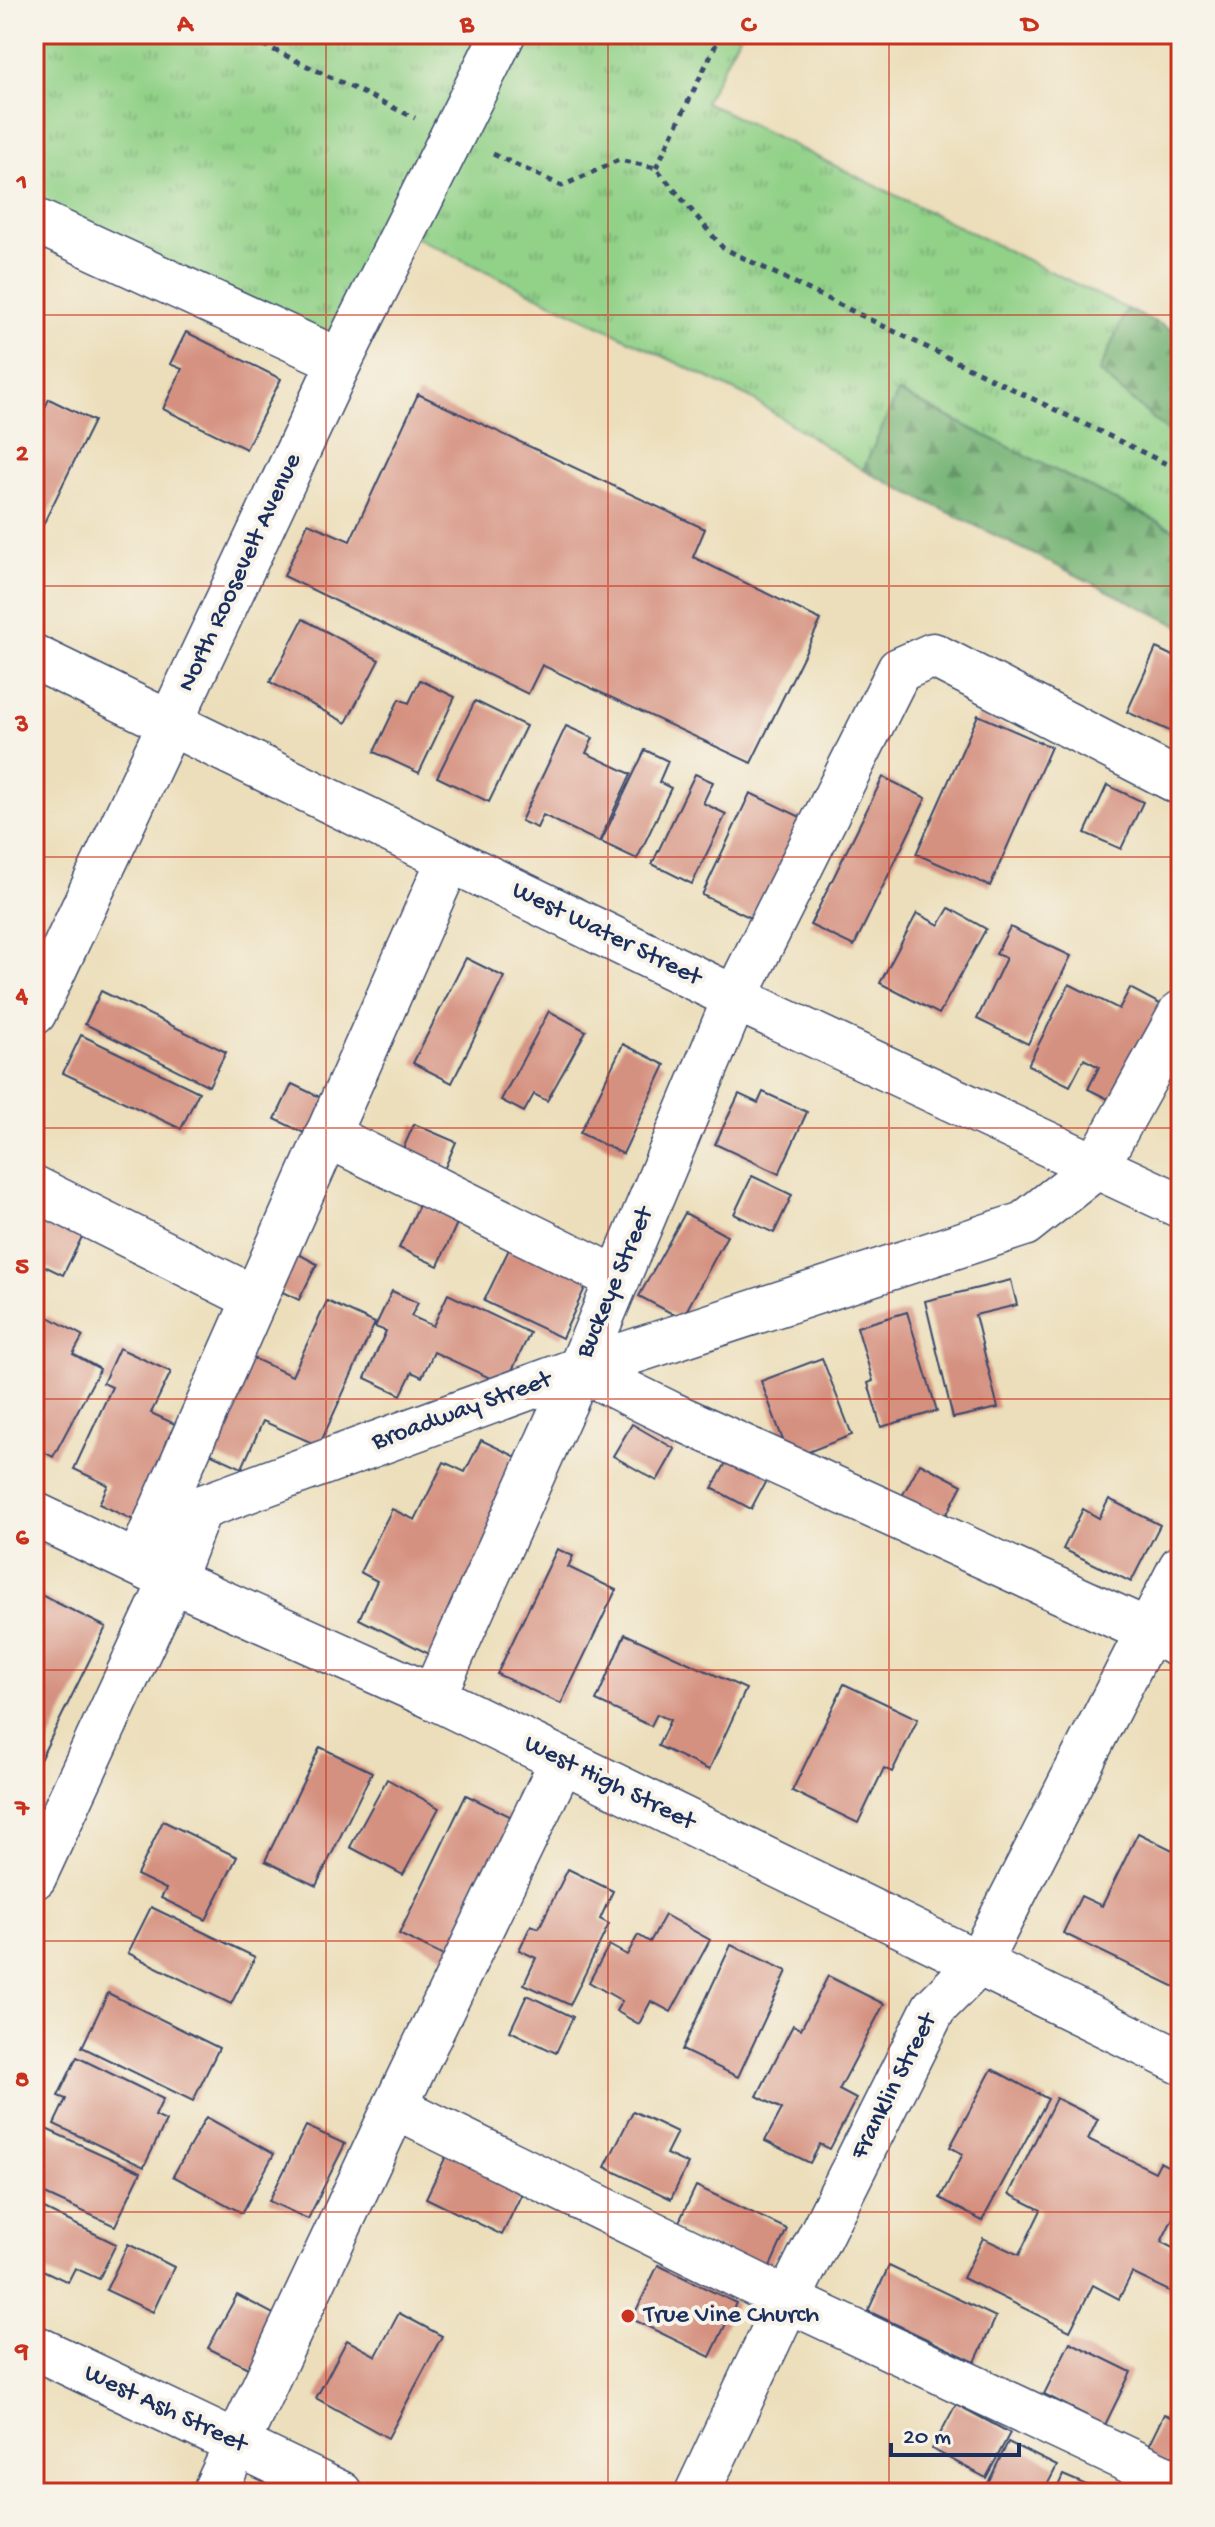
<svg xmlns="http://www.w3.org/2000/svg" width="1215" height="2527" viewBox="0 0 1215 2527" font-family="'Gochi Hand',sans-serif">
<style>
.grass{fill:url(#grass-tufts);stroke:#568073;stroke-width:2}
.forest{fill:url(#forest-firs);stroke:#487169;stroke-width:2}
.building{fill:#d59180}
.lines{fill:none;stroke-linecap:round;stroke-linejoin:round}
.minor-casing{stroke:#3a496c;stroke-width:47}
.major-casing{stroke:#3a496c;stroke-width:47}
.path{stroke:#3a496c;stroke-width:5;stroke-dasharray:6 6;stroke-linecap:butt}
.minor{stroke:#fff;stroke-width:44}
.major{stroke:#fff;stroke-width:44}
.grid{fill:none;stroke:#c8321e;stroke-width:2;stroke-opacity:0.55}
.poi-dot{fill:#c8321e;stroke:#f7f3e8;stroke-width:3}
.labels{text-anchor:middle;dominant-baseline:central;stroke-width:8;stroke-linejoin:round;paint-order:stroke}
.street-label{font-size:26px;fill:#1b2f5e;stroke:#f7f3e8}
.poi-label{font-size:26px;fill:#1b2f5e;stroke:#f7f3e8;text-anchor:start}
.neatline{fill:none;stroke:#c8321e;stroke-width:3}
.grid-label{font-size:26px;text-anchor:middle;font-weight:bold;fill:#c8321e}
</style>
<defs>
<pattern id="grass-tufts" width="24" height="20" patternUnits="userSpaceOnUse" patternTransform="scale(2)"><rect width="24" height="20" fill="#92d188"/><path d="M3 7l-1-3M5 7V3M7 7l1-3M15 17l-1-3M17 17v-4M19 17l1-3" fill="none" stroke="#76aa72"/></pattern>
<pattern id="forest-firs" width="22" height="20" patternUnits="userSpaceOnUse" patternTransform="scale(2)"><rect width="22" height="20" fill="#75b374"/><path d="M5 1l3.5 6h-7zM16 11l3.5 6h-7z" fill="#5f9262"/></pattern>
</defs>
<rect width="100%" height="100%" fill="#f7f3e8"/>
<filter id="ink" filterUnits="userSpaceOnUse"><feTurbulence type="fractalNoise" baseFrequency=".0125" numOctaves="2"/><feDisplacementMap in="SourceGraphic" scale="16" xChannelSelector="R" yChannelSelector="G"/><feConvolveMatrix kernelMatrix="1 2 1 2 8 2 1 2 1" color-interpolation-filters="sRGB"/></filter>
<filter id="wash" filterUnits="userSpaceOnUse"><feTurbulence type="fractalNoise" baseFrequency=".006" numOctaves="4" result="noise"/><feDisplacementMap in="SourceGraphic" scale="32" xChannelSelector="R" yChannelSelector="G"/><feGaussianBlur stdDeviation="1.8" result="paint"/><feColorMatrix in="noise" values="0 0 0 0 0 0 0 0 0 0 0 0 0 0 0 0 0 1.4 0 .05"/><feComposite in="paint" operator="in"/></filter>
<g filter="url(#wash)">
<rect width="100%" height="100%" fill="#ecdeba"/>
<!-- grass -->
<polygon class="grass" points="34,34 740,34 705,102 1127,309 1099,372 1176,438 1181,469 1181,533 899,392 863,470 750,398 407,233 340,361 34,220"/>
<!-- forest -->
<g class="forest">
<polygon points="1127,309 1181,334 1181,469 1176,438 1099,372"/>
<polygon points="898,392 1181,533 1181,627 863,470"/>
</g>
<g id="blocks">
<!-- building -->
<g class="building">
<polygon points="34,305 45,310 34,334"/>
<polygon points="186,332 281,379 246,449 163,409 182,369 170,364"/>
<polygon points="418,394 705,529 693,557 821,620 751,763 542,665 528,694 284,576 308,523 350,541"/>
<polygon points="49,399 94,421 34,543 34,430"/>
<polygon points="303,619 379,660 346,723 270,682"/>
<polygon points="1156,648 1181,660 1181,736 1127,712"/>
<polygon points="420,680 455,697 419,773 374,752 399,699 409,703"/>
<polygon points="475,701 526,726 489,802 437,777"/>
<polygon points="978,715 1051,747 990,886 916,854"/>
<polygon points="566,726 593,738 586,753 631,774 599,842 543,815 537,828 521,821"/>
<polygon points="645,750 668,761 659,782 671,788 637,859 601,842"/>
<polygon points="695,774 713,782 703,803 726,814 692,884 652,864"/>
<polygon points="883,777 926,798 854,946 810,925"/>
<polygon points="1107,785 1143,802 1121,849 1085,833"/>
<polygon points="750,793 809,821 762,923 702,895"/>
<polygon points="949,908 986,929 939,1014 880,983 917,913 939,925"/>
<polygon points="1010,927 1071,956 1028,1044 977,1019 1006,958 996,954"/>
<polygon points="466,958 504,977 452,1083 413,1063"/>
<polygon points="1069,984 1119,1009 1130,988 1177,1013 1128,1109 1088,1089 1099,1067 1084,1059 1070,1086 1028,1065"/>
<polygon points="101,991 226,1052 209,1086 85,1024"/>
<polygon points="549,1011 586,1031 547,1101 534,1094 524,1112 501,1100"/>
<polygon points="81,1035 199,1092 181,1129 63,1073"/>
<polygon points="623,1044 665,1065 623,1154 580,1133"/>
<polygon points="292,1084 326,1100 310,1136 275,1119"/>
<polygon points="763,1092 807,1112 779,1174 715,1144 739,1094 758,1103"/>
<polygon points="414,1124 456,1142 440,1179 398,1160"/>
<polygon points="752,1176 792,1195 774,1233 734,1214"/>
<polygon points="34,1203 86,1229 63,1275 34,1261"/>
<polygon points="420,1203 458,1221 438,1266 399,1248"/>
<polygon points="685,1213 727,1236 682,1319 639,1296"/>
<polygon points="513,1241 590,1277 562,1338 484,1301"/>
<polygon points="293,1251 317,1264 299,1300 274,1288"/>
<polygon points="1011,1280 1017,1305 975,1315 998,1408 953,1418 925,1301"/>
<polygon points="392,1291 418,1303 411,1316 433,1326 448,1294 530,1333 505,1385 434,1352 422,1377 412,1372 401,1395 365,1378 386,1331 375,1327"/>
<polygon points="327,1301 375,1323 319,1446 263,1421 242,1468 207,1452 251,1357 292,1376"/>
<polygon points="907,1312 937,1411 881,1427 868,1383 873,1381 857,1327"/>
<polygon points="47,1316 83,1336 73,1354 100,1369 53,1457 34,1447 34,1340"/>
<polygon points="119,1348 171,1372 151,1413 175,1424 167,1441 180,1447 144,1525 99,1504 108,1485 74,1469 112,1387 103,1383"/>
<polygon points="822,1358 852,1435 790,1459 761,1381"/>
<polygon points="632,1424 675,1449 657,1481 613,1456"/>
<polygon points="481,1440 529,1463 433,1656 359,1619 377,1581 360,1572 392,1509 415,1520 444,1462 465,1472"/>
<polygon points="732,1452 770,1473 751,1509 712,1488"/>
<polygon points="920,1463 962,1485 939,1529 896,1507"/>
<polygon points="1109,1499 1160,1525 1131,1582 1063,1549 1083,1509 1099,1518"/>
<polygon points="557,1549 573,1556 568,1567 616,1590 561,1704 497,1674"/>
<polygon points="35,1592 106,1627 34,1772 34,1595"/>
<polygon points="625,1634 746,1689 709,1770 658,1746 670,1720 657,1714 651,1726 596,1701"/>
<polygon points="844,1684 918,1719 892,1772 884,1768 858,1823 792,1791"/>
<polygon points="320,1747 372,1772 316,1886 265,1861"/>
<polygon points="387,1779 439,1808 403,1875 350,1847"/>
<polygon points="466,1795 516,1819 472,1970 399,1934"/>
<polygon points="163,1821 237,1857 206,1920 161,1898 166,1889 137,1875"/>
<polygon points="1138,1833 1181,1854 1181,1975 1175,1987 1063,1933 1081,1896 1102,1906"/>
<polygon points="568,1869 613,1891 600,1919 609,1924 570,2005 524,1984 536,1958 519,1950 531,1925 539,1928"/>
<polygon points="151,1907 255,1957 231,2004 128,1953"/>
<polygon points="665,1915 710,1940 671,2012 651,2001 639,2024 616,2011 622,2001 589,1982 609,1945 627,1955 638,1935 650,1942"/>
<polygon points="731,1945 787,1971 738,2077 682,2050"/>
<polygon points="828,1976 884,2004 839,2090 856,2099 830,2149 820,2144 810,2163 765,2141 782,2109 757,2096 793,2025 801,2029"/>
<polygon points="108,1993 219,2048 193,2101 82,2047"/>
<polygon points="527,1995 573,2017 556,2053 510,2031"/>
<polygon points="77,2057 163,2099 155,2116 166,2121 144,2167 54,2124 66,2099 58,2096"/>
<polygon points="992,2069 1048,2099 982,2221 940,2198 963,2154 950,2147"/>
<polygon points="1056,2098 1098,2119 1088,2139 1155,2172 1160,2162 1181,2173 1181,2202 1161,2242 1181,2252 1181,2282 1175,2294 1132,2273 1119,2299 1093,2285 1070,2331 963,2278 983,2238 1019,2255 1041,2210 1009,2194"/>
<polygon points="633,2111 677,2132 666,2154 688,2164 671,2199 605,2167"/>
<polygon points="206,2117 274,2154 242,2213 173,2176"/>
<polygon points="306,2126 345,2144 308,2219 269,2201"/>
<polygon points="46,2129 141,2172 115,2226 34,2189 34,2155"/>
<polygon points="449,2150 525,2187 502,2235 426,2198"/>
<polygon points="696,2186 787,2229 768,2271 676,2228"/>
<polygon points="34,2204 116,2244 99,2279 75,2268 68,2282 34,2266"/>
<polygon points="128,2244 174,2267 153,2312 106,2290"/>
<polygon points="658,2265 736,2303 710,2357 632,2319"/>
<polygon points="889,2266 996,2317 975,2362 868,2311"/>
<polygon points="237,2295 283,2319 262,2375 208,2348"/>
<polygon points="399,2313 442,2336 388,2438 316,2398 347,2340 376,2356"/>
<polygon points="1070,2342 1131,2372 1105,2425 1044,2394"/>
<polygon points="956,2404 1010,2433 986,2478 932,2449"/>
<polygon points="1164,2414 1181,2422 1181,2473 1144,2455"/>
<polygon points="1008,2442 1057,2466 1043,2493 983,2493"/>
<polygon points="1063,2475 1105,2493 1055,2493"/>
</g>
</g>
</g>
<g filter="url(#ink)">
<use href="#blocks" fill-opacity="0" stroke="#3a496c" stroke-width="2"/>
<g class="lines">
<!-- minor casing -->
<g class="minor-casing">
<g id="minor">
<polyline points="34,220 340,361"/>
<polyline points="34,1013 340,361 503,34"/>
<polyline points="327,1135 618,1279"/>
<polyline points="34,1188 254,1298"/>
<polyline points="580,1369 671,1414 1181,1646"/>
<polyline points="34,1514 172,1580 433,1697 1181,2062"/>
<polyline points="138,1563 449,860"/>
<polyline points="433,1697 580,1369 735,998 899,670 933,655 1181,783"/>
<polyline points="34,1877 172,1580 200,1508 580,1369 1024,1224 1096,1167 1181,1013"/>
<polyline points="395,2107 788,2300 1181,2485"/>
<polyline points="34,2347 340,2493"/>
<polyline points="214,2493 395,2107 562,1761"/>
<polyline points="697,2493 788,2300 934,2008 978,1964 1181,1567"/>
</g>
</g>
<!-- major casing -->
<g class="major-casing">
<polyline id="major" points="34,657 735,998 1181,1206"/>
</g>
<!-- path -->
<g class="path">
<polyline points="241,34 415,118"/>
<polyline points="493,154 562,186 619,160 656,168 723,248 1181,471"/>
<polyline points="656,168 721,34"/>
</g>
<!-- minor -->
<use href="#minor" class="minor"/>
<!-- major -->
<use href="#major" class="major"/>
</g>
</g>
<!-- grid -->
<path class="grid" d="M326,34V2493M608,34V2493M889,34V2493M34,315H1181M34,586H1181M34,857H1181M34,1128H1181M34,1399H1181M34,1670H1181M34,1941H1181M34,2212H1181"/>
<!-- markers -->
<circle class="poi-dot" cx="628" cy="2316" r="8"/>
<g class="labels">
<!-- street labels -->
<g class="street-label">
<text transform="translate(241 573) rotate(-65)">North Roosevelt Avenue</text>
<text transform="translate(606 935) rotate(26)">West Water Street</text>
<text transform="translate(616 1283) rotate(-67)">Buckeye Street</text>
<text transform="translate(462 1412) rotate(-20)">Broadway Street</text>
<text transform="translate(609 1784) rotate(26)">West High Street</text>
<text transform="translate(895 2087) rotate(-63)">Franklin Street</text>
<text transform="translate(165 2410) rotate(25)">West Ash Street</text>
</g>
<!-- poi labels -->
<g class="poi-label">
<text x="644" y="2316">True Vine Church</text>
</g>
</g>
<!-- margin -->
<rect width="1215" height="2527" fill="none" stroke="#f7f3e8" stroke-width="88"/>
<!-- scale -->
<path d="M891 2443v12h128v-12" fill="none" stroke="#1b2f5e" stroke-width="4"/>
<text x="903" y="2443" font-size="24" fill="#1b2f5e" stroke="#f7f3e8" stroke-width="6" paint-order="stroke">20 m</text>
<rect x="44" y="44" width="1127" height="2439" class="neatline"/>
<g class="grid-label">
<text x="185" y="31">A</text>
<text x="467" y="31">B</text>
<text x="748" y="31">C</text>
<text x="1030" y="31">D</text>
<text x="22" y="189">1</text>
<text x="22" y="460">2</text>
<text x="22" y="731">3</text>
<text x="22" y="1002">4</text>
<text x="22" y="1273">5</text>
<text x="22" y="1544">6</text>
<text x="22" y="1815">7</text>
<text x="22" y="2086">8</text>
<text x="22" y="2357">9</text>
</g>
</svg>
